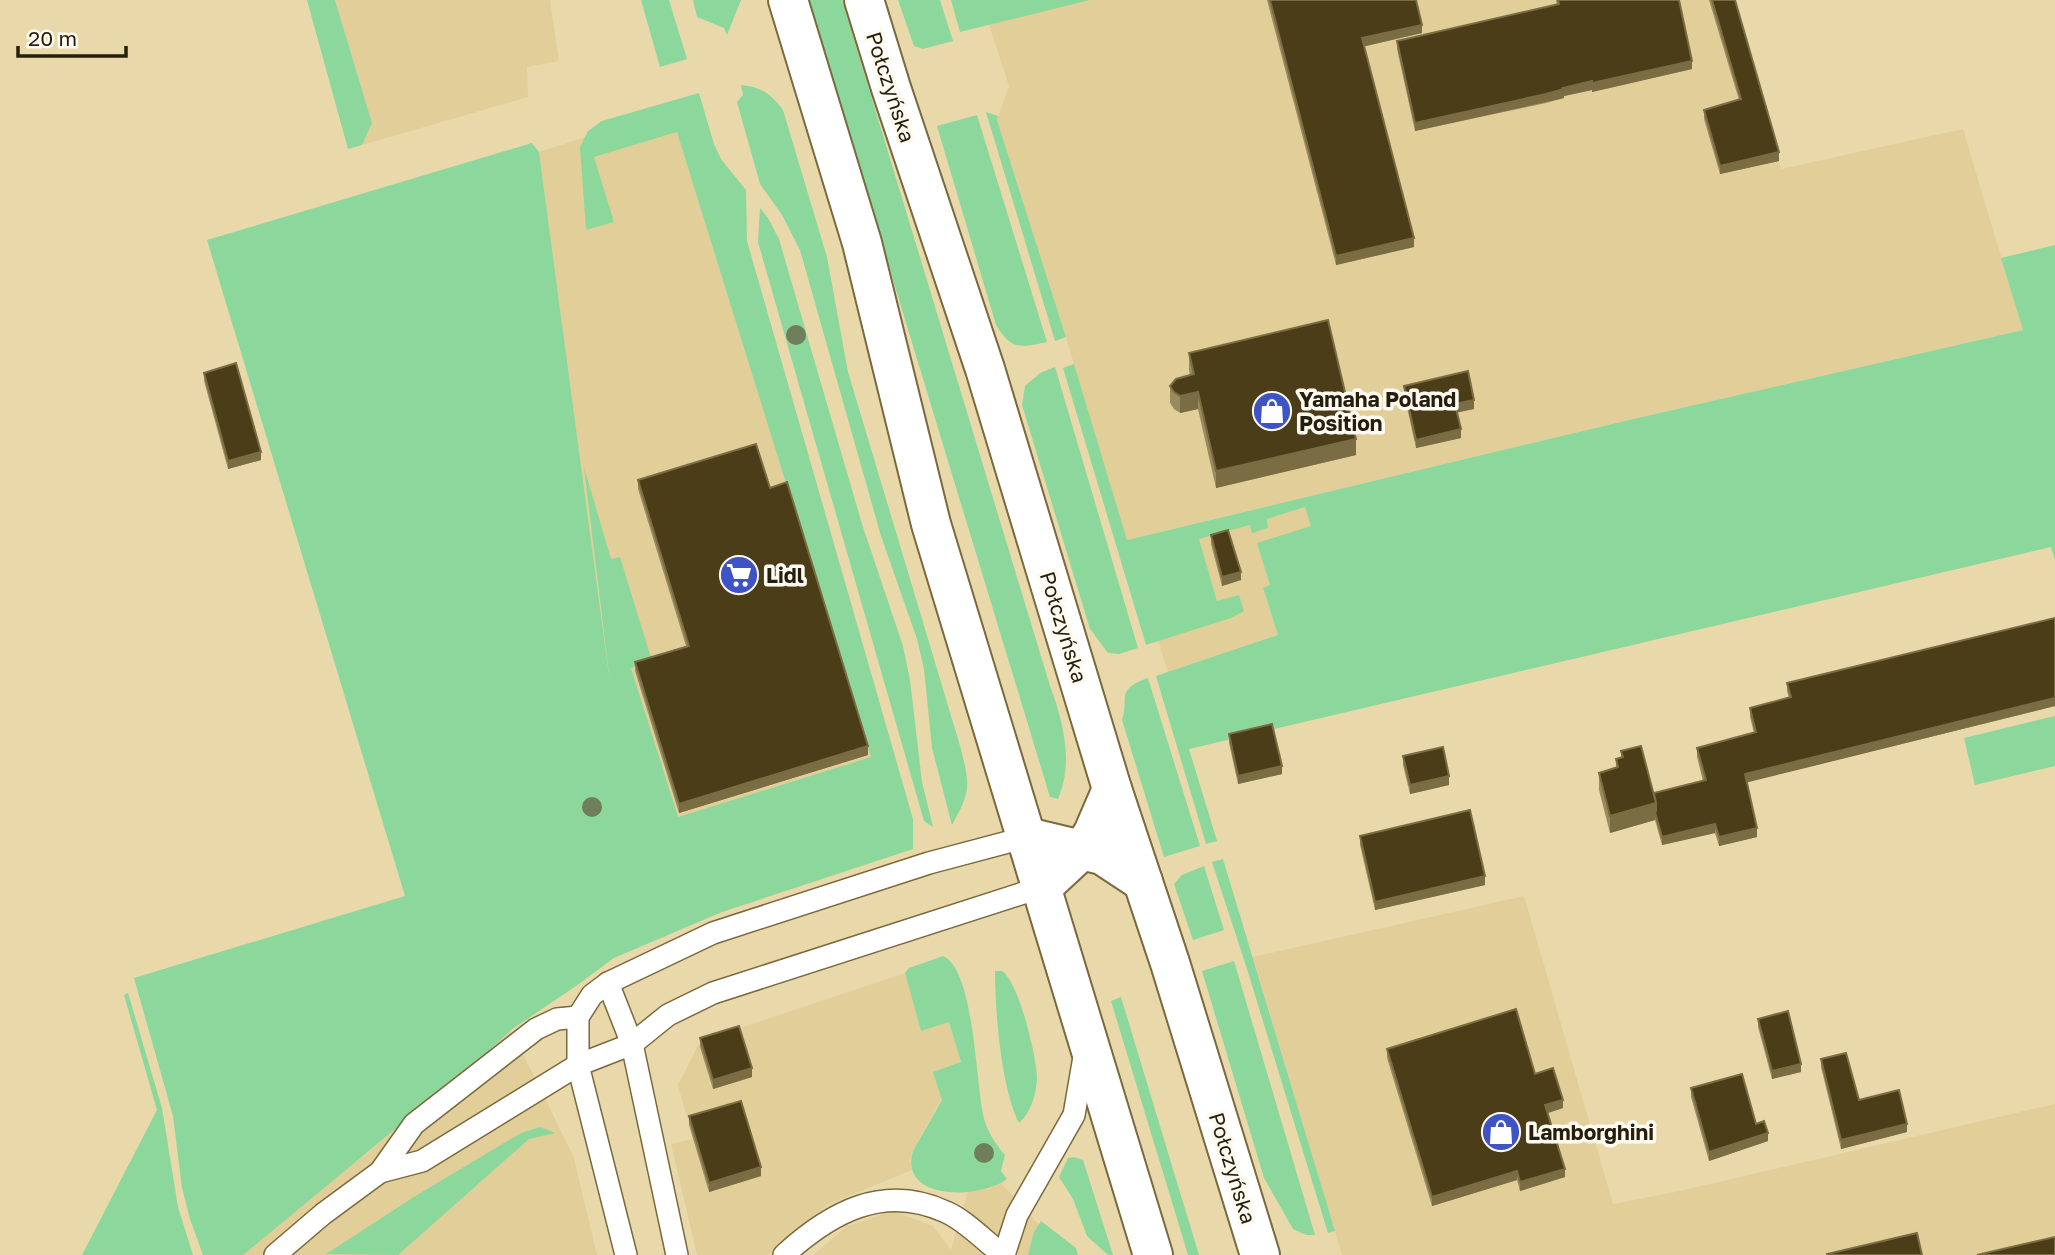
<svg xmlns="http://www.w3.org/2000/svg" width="2055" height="1255" viewBox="0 0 2055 1255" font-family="'Golos Text',sans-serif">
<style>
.built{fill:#e2ce98}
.green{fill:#8cd89c}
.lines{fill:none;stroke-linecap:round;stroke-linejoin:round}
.service-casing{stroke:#79693e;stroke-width:24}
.minor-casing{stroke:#79693e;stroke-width:42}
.secondary-casing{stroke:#79693e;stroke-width:42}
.service{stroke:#fff;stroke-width:21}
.minor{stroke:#fff;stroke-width:38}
.secondary{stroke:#fff;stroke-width:38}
.tree{fill:#707f5b}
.wall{fill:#9a8a60}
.shaded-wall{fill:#7a6c43}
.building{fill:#4a3d17;stroke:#7a6c43;stroke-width:2}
.labels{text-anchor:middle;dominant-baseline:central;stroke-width:7;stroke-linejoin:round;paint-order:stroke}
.street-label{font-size:21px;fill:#241e0c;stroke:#fefaf1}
.poi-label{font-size:21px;font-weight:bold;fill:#241e0c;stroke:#fefaf1;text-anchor:start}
</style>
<rect width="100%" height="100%" fill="#e9d8aa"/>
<!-- built -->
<g class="built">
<polygon points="335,0 550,0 559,61 527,67 528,97 362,145 372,123"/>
<polygon points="1090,0 1732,0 1781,169 1963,129 2023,330 1629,420 1126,540 1063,327 997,120 1009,86 989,24"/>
<polygon points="676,108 895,832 631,841 539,152"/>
<polygon points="1305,507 1312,526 1270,585 1263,589 1278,635 1168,673 1158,640 1231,618 1217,601 1199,539 1250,525 1268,528 1267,519"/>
<polygon points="1524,896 1613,1204 1675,1192 2055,1104 2055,1255 1342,1255 1253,957"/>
<polygon points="905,973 921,1031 949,1022 961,1062 913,1151 910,1159 912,1170 827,1205 768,1255 697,1255 671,1144 693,1139 678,1085 698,1045 710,1038"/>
<polygon points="511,1030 573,1155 597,1255 209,1255 364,1156 480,1059"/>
<polygon points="1001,1183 1067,1255 813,1255 847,1226 893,1211 933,1226 951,1250 968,1191 988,1189"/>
</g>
<!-- green -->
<g class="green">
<polygon points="307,0 335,0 372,123 362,145 348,149"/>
<polygon points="641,0 669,0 687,59 660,67"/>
<polygon points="693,0 741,0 727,35 724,28 697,17"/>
<path d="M808,0H842L1050,686C1063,721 1074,762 1058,799L1050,797Z"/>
<polygon points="898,0 940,0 953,41 923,49 914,46"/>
<polygon points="951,0 1090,0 960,32"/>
<path d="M741,85C761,87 771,94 783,110L827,257L848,372L961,749C970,786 971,791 952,825L932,748L924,669L917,639L881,536L800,250L782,215L760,184L737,102L743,95Z"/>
<polygon points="699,93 714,144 721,159 746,190 747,241 913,819 913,849 722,912 614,958 576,986 511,1030 480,1059 243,1255 203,1255 190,1219 182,1188 173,1116 134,978 405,896 207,240 532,143 539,152 611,690 584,467 611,559 620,557 652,661 631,668 678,817 871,757 677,132 594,157 614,222 586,230 580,147 588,131 602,121"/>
<polygon points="986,112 998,116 997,120 1066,337 1055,341"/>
<path d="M977,115L1047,342C1021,348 1011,350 996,325L937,126Z"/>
<polygon points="760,208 768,218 779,239 862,524 903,646 910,680 922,782 933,827 924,821 758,242"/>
<polygon points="2055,245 2055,560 2051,547 1189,749 1217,841 1206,844 1156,676 1278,635 1263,588 1270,585 1257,543 1311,526 1305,507 1267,519 1268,528 1252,533 1250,525 1199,539 1217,601 1239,595 1244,611 1231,618 1146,645 1063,368 1074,364 1127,540 1629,420 2023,330 2001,258"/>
<polygon points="1055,367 1138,648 1119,654 1108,653 1090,629 1022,405 1025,386 1040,373"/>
<path d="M1148,678L1200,846L1164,857L1122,720C1130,698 1114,690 1148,678Z"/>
<polygon points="2055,716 2055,766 1975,785 1964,738"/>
<polygon points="1223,859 1335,1231 1328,1233 1247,969 1212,862"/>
<polygon points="1204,866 1224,930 1193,940 1174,884 1182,875"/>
<path d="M943,956C976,971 975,1089 985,1122C989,1134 997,1146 1005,1155L1001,1171L1007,1179C982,1199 898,1202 913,1151L942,1100L933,1072L961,1062L949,1022L921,1031L905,973L909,968Z"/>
<polygon points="1234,961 1315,1235 1306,1235 1293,1229 1264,1178 1202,971"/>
<path d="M995,971H1002C1019,982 1037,1058 1037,1079C1036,1094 1031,1113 1019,1123C1001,1089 995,1010 995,971Z"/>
<polygon points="128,993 162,1108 178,1207 193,1255 82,1255 157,1110 124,995"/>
<polygon points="1121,997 1199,1255 1188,1255 1111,1001"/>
<polygon points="540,1127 555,1133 529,1139 398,1255 326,1254 417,1195 521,1133"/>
<polygon points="1074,1157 1083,1160 1113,1255 1108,1255 1087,1236 1073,1199 1059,1177 1068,1158"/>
<polygon points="1041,1221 1076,1248 1078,1255 1028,1255 1034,1232"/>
</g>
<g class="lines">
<!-- service casing -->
<g class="service-casing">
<g id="service">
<polyline points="608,983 632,1044 677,1255"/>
<polyline points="380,1172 422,1161 578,1065 632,1044 668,1015 713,993 1042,887"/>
<polyline points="275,1255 323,1214 380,1172 414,1124 536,1029 557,1019 578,1017"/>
<polyline points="626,1255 578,1065 578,1017 592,995 608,983 713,933 929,863 1027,837"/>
<path d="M784,1255C831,1212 884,1183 946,1212C965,1220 986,1242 1003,1255"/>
<polyline points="1004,1255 1017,1215 1074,1115 1085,1051"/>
</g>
</g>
<!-- minor casing -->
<g class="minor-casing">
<g id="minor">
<polyline points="1027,837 1102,855 1143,882"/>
<polyline points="1042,887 1083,849 1093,833 1112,789"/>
</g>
</g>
<!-- secondary casing -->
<g class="secondary-casing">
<g id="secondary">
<polyline points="788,0 862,243 931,524 1153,1255"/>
<polyline points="864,0 891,88 985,369 1112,789 1170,963 1260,1255"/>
</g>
</g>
<!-- service -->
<use href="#service" class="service"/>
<!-- minor -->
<use href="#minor" class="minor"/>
<!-- secondary -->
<use href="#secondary" class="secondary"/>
</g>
<!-- trees -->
<g class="tree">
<circle cx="796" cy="335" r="10"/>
<circle cx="592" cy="807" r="10"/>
<circle cx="984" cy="1153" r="10"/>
</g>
<!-- wall -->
<g class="wall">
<polygon points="1267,0 1416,0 1422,33 1364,46 1414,247 1336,265"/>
<polygon points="1556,0 1679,0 1692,69 1592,92 1592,90 1564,96 1564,98 1546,103 1415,131 1397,49 1397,41 1557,4"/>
<polygon points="1709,0 1735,0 1779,161 1720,174 1704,119 1704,110 1739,100"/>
<polygon points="1189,353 1356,455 1216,488 1198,409 1180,413 1174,409 1170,403 1170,386 1190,375 1189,370"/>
<polygon points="204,373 261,460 228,469 204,381"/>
<polygon points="1404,386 1474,409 1457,412 1461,438 1416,448 1404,394"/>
<polygon points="638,480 770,488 868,755 679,813 635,671 635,662 686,646 638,489"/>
<polygon points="1211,535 1241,580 1222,586 1211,544"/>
<polygon points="2055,618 2055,706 1747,782 1757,837 1719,846 1715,833 1662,845 1655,820 1610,833 1599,790 1599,773 1616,768 1616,759 1621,757 1621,751 1654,793 1703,781 1697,757 1697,748 1754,733 1750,717 1750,708 1789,698 1787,691 1787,683"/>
<polygon points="1229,734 1282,774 1238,784 1229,743"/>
<polygon points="1403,756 1449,785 1410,794 1403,765"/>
<polygon points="1360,836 1485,885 1375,910 1360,845"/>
<polygon points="1758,1019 1801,1072 1772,1079 1758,1027"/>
<polygon points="700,1038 752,1077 713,1089 700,1047"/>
<polygon points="1387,1049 1535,1074 1563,1108 1547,1113 1565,1177 1520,1191 1517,1180 1432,1206 1387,1058"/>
<polygon points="1821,1059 1859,1100 1907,1132 1841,1149 1821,1067"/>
<polygon points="1691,1088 1756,1124 1768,1141 1709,1161 1691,1097"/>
<polygon points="689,1116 761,1176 709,1192 689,1125"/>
</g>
<!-- shaded-wall -->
<g class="shaded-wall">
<polygon points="1422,25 1422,33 1362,47 1362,38"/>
<polygon points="1692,61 1692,69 1592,92 1592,83"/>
<polygon points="1592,81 1592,90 1564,96 1564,98 1415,131 1415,123"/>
<polygon points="1779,152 1779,161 1720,174 1720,166"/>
<polygon points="1414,238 1414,247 1336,265 1336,256"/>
<polygon points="1198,392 1198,409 1180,413 1180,396"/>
<polygon points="1474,400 1474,409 1455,413 1455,404"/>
<polygon points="1461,429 1461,438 1416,448 1416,440"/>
<polygon points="1356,439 1356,455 1216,488 1216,471"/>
<polygon points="261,452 261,460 228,469 228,461"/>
<polygon points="1241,572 1241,580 1222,586 1222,577"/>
<polygon points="2055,698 2055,706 1745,783 1745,774"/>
<polygon points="868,746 868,755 679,813 679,804"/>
<polygon points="1282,766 1282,774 1238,784 1238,776"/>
<polygon points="1449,776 1449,785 1410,794 1410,785"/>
<polygon points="1656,803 1656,818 1655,812 1655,820 1610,833 1610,816"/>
<polygon points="1715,824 1715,833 1662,845 1662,837"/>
<polygon points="1757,828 1757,837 1719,846 1719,837"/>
<polygon points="1485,876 1485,885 1375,910 1375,902"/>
<polygon points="1801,1064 1801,1072 1772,1079 1772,1071"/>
<polygon points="752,1068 752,1077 713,1089 713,1080"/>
<polygon points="1563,1100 1563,1108 1545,1114 1545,1105"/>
<polygon points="1907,1124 1907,1132 1841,1149 1841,1140"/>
<polygon points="1768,1133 1768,1141 1709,1161 1709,1152"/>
<polygon points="761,1167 761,1176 709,1192 709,1183"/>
<polygon points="1565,1169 1565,1177 1520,1191 1520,1182"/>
<polygon points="1517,1171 1517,1180 1432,1206 1432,1197"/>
</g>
<!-- building -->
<g class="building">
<polygon points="1270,0 1416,0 1422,25 1362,38 1414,238 1336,256"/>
<polygon points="1558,0 1679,0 1692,61 1592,83 1592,81 1563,88 1564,89 1546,94 1415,123 1397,41 1559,4"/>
<polygon points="1712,0 1735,0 1779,152 1720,166 1704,110 1741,99"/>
<polygon points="1328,320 1356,439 1216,471 1198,392 1180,396 1174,392 1170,386 1176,379 1194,374 1189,353"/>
<polygon points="236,363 261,452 228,461 204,373"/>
<polygon points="1468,371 1474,400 1455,404 1461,429 1416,440 1404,386"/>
<polygon points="756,444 770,488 787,482 868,746 679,804 635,662 689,646 638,480"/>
<polygon points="1228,530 1241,572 1222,577 1211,535"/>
<polygon points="2055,618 2055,698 1745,774 1757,828 1719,837 1715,824 1662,837 1655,812 1656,811 1656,803 1654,793 1706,780 1697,748 1756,732 1750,708 1791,697 1787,683"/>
<polygon points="1272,724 1282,766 1238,776 1229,734"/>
<polygon points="1641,746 1656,803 1610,816 1599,773 1618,767 1616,759 1623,757 1621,751"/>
<polygon points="1443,747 1449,776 1410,785 1403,756"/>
<polygon points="1470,810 1485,876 1375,902 1360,836"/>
<polygon points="1516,1009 1535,1074 1553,1068 1563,1100 1545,1105 1565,1169 1520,1182 1517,1171 1432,1197 1387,1049"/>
<polygon points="1788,1011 1801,1064 1772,1071 1758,1019"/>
<polygon points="739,1026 752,1068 713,1080 700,1038"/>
<polygon points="1846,1053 1859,1100 1899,1090 1907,1124 1841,1140 1821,1059"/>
<polygon points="1742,1074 1756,1124 1764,1121 1768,1133 1709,1152 1691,1088"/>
<polygon points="741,1101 761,1167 709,1183 689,1116"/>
<polygon points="1917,1233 1922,1255 1827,1255 1827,1254"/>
<polygon points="2055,1237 2055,1255 1977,1255"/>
</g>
<!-- icons -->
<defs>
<g id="shop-disc" transform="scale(2.0125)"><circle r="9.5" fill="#3d53c6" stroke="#fefaf1"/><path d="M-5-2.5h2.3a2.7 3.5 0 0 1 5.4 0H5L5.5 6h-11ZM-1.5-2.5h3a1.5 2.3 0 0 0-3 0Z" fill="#fff"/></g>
<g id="supermarket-disc" transform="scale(2.0125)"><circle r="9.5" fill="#3d53c6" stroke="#fefaf1"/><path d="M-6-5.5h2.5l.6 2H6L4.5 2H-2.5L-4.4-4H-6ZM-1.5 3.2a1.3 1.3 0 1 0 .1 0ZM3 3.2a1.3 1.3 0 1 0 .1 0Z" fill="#fff"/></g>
</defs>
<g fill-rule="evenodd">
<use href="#shop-disc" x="1272" y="411"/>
<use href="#supermarket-disc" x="739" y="575"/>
<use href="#shop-disc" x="1501" y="1132"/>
</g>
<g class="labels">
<!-- street labels -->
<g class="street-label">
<text transform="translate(891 87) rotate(72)">Połczyńska</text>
<text transform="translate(1064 627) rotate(73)">Połczyńska</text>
<text transform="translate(1233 1168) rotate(73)">Połczyńska</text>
</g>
<!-- poi labels -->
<g class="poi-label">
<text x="1299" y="399">Yamaha Poland<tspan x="1299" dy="24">Position</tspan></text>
<text x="766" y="575">Lidl</text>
<text x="1528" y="1132">Lamborghini</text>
</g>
</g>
<!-- scale -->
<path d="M18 46v10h108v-10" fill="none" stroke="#241e0c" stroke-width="3.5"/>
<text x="28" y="46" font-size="21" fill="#241e0c" stroke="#fefaf1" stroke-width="5" paint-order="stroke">20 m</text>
</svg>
